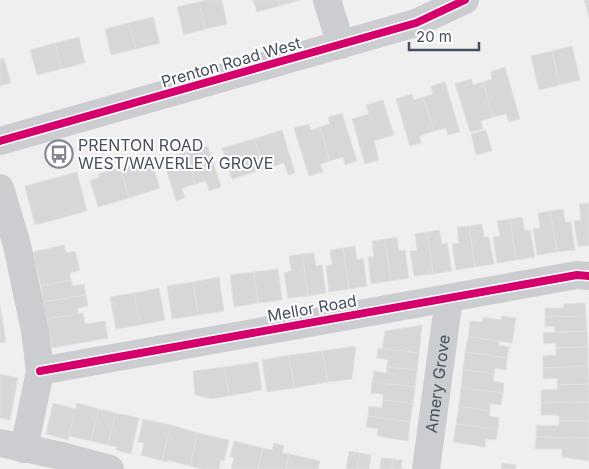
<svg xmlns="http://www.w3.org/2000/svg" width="589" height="469" viewBox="0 0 589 469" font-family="Inter,sans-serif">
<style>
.building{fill:#d7d7d9;stroke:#e1e1e2}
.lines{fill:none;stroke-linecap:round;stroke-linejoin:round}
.minor{stroke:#cbcdd0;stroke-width:28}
.cycleway-casing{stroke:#fff;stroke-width:11}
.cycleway{stroke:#d6006c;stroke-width:8}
.labels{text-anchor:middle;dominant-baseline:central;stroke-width:4;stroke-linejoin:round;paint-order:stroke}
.street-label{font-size:16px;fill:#464f5d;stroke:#fff}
.poi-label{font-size:16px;fill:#464f5d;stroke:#fff;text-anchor:start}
</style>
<rect width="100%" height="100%" fill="#f0efef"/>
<!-- building -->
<g class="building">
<polygon points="206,0 222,0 227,24 205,29 199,2"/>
<polygon points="253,0 278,0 279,6 257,12"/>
<polygon points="278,0 300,0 279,6"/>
<polygon points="584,0 589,0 589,18"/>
<polygon points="199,2 205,29 184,35 177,7"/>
<polygon points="153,17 160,43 136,49 129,23"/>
<polygon points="129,23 136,49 111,55 105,29"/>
<polygon points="79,37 85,63 61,69 55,43"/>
<polygon points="55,43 61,69 37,75 30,50"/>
<polygon points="572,46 580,80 559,85 552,51"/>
<polygon points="552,51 559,85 539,90 531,56"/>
<polygon points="4,58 11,83 0,86 0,59"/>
<polygon points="505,67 520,119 509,122 506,114 493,117 483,82 492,79 490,72"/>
<polygon points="471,79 473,85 483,82 493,117 481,121 483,129 470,132 455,84"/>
<polygon points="445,82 460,132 448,135 446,128 434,131 423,97 433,94 431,86"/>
<polygon points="412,94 414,100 423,97 434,131 419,136 421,143 410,146 396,99"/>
<polygon points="383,100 394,135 374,141 379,160 365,164 352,119 369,114 366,105"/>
<polygon points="342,113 357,161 345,165 343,157 330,161 320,127 330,124 328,117"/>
<polygon points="309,124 311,130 320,127 330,161 320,164 323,172 309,176 294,128"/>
<polygon points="282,130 295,173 288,175 284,163 264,169 254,139"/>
<polygon points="486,130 492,151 476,155 471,134"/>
<polygon points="254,139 264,169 232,179 222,148"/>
<polygon points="208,146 221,187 209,191 206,181 195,184 186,152"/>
<polygon points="186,152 195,184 182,188 185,198 176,201 163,159"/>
<polygon points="150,157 160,188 129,198 120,167"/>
<polygon points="120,167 129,198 98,207 90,180 100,177 98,174"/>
<polygon points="77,172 87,211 35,225 25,186"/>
<polygon points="589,203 589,245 578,247 574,221 581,220 579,204"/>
<polygon points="563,209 565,222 571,222 575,250 557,252 550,211"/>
<polygon points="550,211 557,252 537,255 533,229 540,228 538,213"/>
<polygon points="522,217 525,231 530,230 535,257 516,260 510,219"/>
<polygon points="510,219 516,260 497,263 493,237 500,236 497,221"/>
<polygon points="482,224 484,237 489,237 494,264 475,267 469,226"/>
<polygon points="469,226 475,267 456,270 452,244 459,243 457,227"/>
<polygon points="439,230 442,244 447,243 452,271 433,274 427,232"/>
<polygon points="427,232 433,274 414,276 410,251 417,250 415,234"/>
<polygon points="397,237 399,251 405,250 409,278 391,281 385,239"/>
<polygon points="385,239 391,281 371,284 368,257 374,257 372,241"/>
<polygon points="64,245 66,253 75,251 80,270 70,273 71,280 41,286 33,252"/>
<polygon points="355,246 357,260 363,258 367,286 349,289 343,248"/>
<polygon points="343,248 349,289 329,292 326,266 332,265 330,250"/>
<polygon points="314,253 316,266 322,265 326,293 308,296 302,254"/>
<polygon points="302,254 308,296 288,298 284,273 291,271 289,256"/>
<polygon points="278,269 282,300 258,303 254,272"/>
<polygon points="254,272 258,303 234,307 230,275"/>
<polygon points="219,277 224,311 198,315 193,282"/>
<polygon points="71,280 73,286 84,284 86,295 43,302 41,286"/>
<polygon points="193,282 198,315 172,319 167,286"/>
<polygon points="159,288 165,320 140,325 134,293"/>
<polygon points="134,293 140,325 116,329 110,297"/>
<polygon points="86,295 88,306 78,308 78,314 47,319 43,302"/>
<polygon points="585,303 586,316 545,317 545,308 564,308 563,304"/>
<polygon points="0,304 6,342 0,343"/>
<polygon points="83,313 85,324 105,321 108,338 52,348 47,319"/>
<polygon points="502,316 516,318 512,343 468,337 470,321 482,322 483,317 501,320"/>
<polygon points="586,316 587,331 555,332 554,326 545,327 545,317"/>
<polygon points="422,325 419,353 382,349 385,331"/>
<polygon points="587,331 588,347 556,348 555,343 544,344 543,333"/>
<polygon points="468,337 499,341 498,345 509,347 507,358 465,352"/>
<polygon points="356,346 352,379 328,382 322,351"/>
<polygon points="588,347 588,366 543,368 543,356 556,355 556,348"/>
<polygon points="378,348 419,353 417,370 387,367 388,360 377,358"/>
<polygon points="322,351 328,382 294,388 289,355"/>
<polygon points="465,352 507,358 506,370 495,368 494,374 463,370"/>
<polygon points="289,355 294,388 267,392 262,360"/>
<polygon points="258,362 262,390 229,396 224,367"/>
<polygon points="588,366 589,384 557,385 557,378 543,379 543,368"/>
<polygon points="224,367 229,396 211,399 195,395 193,371"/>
<polygon points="387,367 417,370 415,387 372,382 374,371 386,373"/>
<polygon points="463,370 494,374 493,381 504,383 503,393 461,388"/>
<polygon points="0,374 18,378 10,420 0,418"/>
<polygon points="372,382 415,387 413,404 383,400 383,394 371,393"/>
<polygon points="589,384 589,402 541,403 541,390 558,389 557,385"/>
<polygon points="461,388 503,393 501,405 490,404 490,411 459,406"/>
<polygon points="383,400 413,404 410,422 368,416 369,406 382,408"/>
<polygon points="589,402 589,421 559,421 559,415 541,415 541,403"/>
<polygon points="53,403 76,409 68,440 46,434"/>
<polygon points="77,403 99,409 91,441 69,436"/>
<polygon points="459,406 490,411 489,416 499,418 498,429 456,424"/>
<polygon points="99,409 116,413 108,445 91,441"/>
<polygon points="116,413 139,418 131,454 116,450 117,447 108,445"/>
<polygon points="368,416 410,422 408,441 377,436 378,429 366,427"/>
<polygon points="143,419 171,425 162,461 141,455 144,443 138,442"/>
<polygon points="559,421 589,421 589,438 536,437 536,425 559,426"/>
<polygon points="456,424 498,429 496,440 486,439 485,447 453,442"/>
<polygon points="171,425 198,433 190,466 168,460 168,462 162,461"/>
<polygon points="198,433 229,440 224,461 221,460 219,469 202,469 190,466"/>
<polygon points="536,437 589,438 589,461 562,457 562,449 535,449"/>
<polygon points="234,441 263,448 258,469 231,469 234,458 230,457"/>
<polygon points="274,443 284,446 282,453 289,454 286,469 258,469 263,448 272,450"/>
<polygon points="349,451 360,453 357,469 346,469"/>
<polygon points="360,453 371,455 369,469 357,469"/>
<polygon points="289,454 320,461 318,469 286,469"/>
<polygon points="381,458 393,459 392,469 380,469"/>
<polygon points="393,459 402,460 401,468 404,469 392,469"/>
<polygon points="502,463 516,465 516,469 501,469"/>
</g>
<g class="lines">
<!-- minor -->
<g class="minor">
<polyline points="327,0 341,45"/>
<polyline points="0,141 416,23 465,0"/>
<polyline points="0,188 17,245 35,331 40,371 24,449"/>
<polyline points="40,371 577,275 589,276"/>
<polyline points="0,443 62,456 110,469"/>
<path id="s1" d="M426,469L449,298"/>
</g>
<!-- cycleway casing -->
<g class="cycleway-casing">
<g id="cycleway">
<polyline points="0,141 416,23 465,0"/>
<polyline points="40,371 577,275 589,276"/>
</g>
</g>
<!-- cycleway -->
<use href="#cycleway" class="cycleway"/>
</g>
<!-- icons -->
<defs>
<g id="bus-ring" transform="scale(1.4375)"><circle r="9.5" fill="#fff" stroke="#828790" stroke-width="1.5"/><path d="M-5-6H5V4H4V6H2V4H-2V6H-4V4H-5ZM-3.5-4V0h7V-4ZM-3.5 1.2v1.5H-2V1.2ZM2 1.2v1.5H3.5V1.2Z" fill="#828790"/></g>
</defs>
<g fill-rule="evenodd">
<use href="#bus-ring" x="59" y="154"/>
</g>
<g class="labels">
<!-- street labels -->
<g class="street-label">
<text transform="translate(231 62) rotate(-16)">Prenton Road West</text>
<text transform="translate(312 308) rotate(-10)">Mellor Road</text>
<text stroke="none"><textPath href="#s1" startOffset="86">Amery Grove</textPath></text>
</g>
<!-- poi labels -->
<g class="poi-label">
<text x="78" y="145">PRENTON ROAD<tspan x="78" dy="18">WEST/WAVERLEY GROVE</tspan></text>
</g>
</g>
<!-- scale -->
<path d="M409 42v8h70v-8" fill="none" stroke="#464f5d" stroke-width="2.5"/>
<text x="416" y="42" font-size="15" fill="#464f5d" stroke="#ffffff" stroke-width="4" paint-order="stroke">20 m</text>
</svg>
